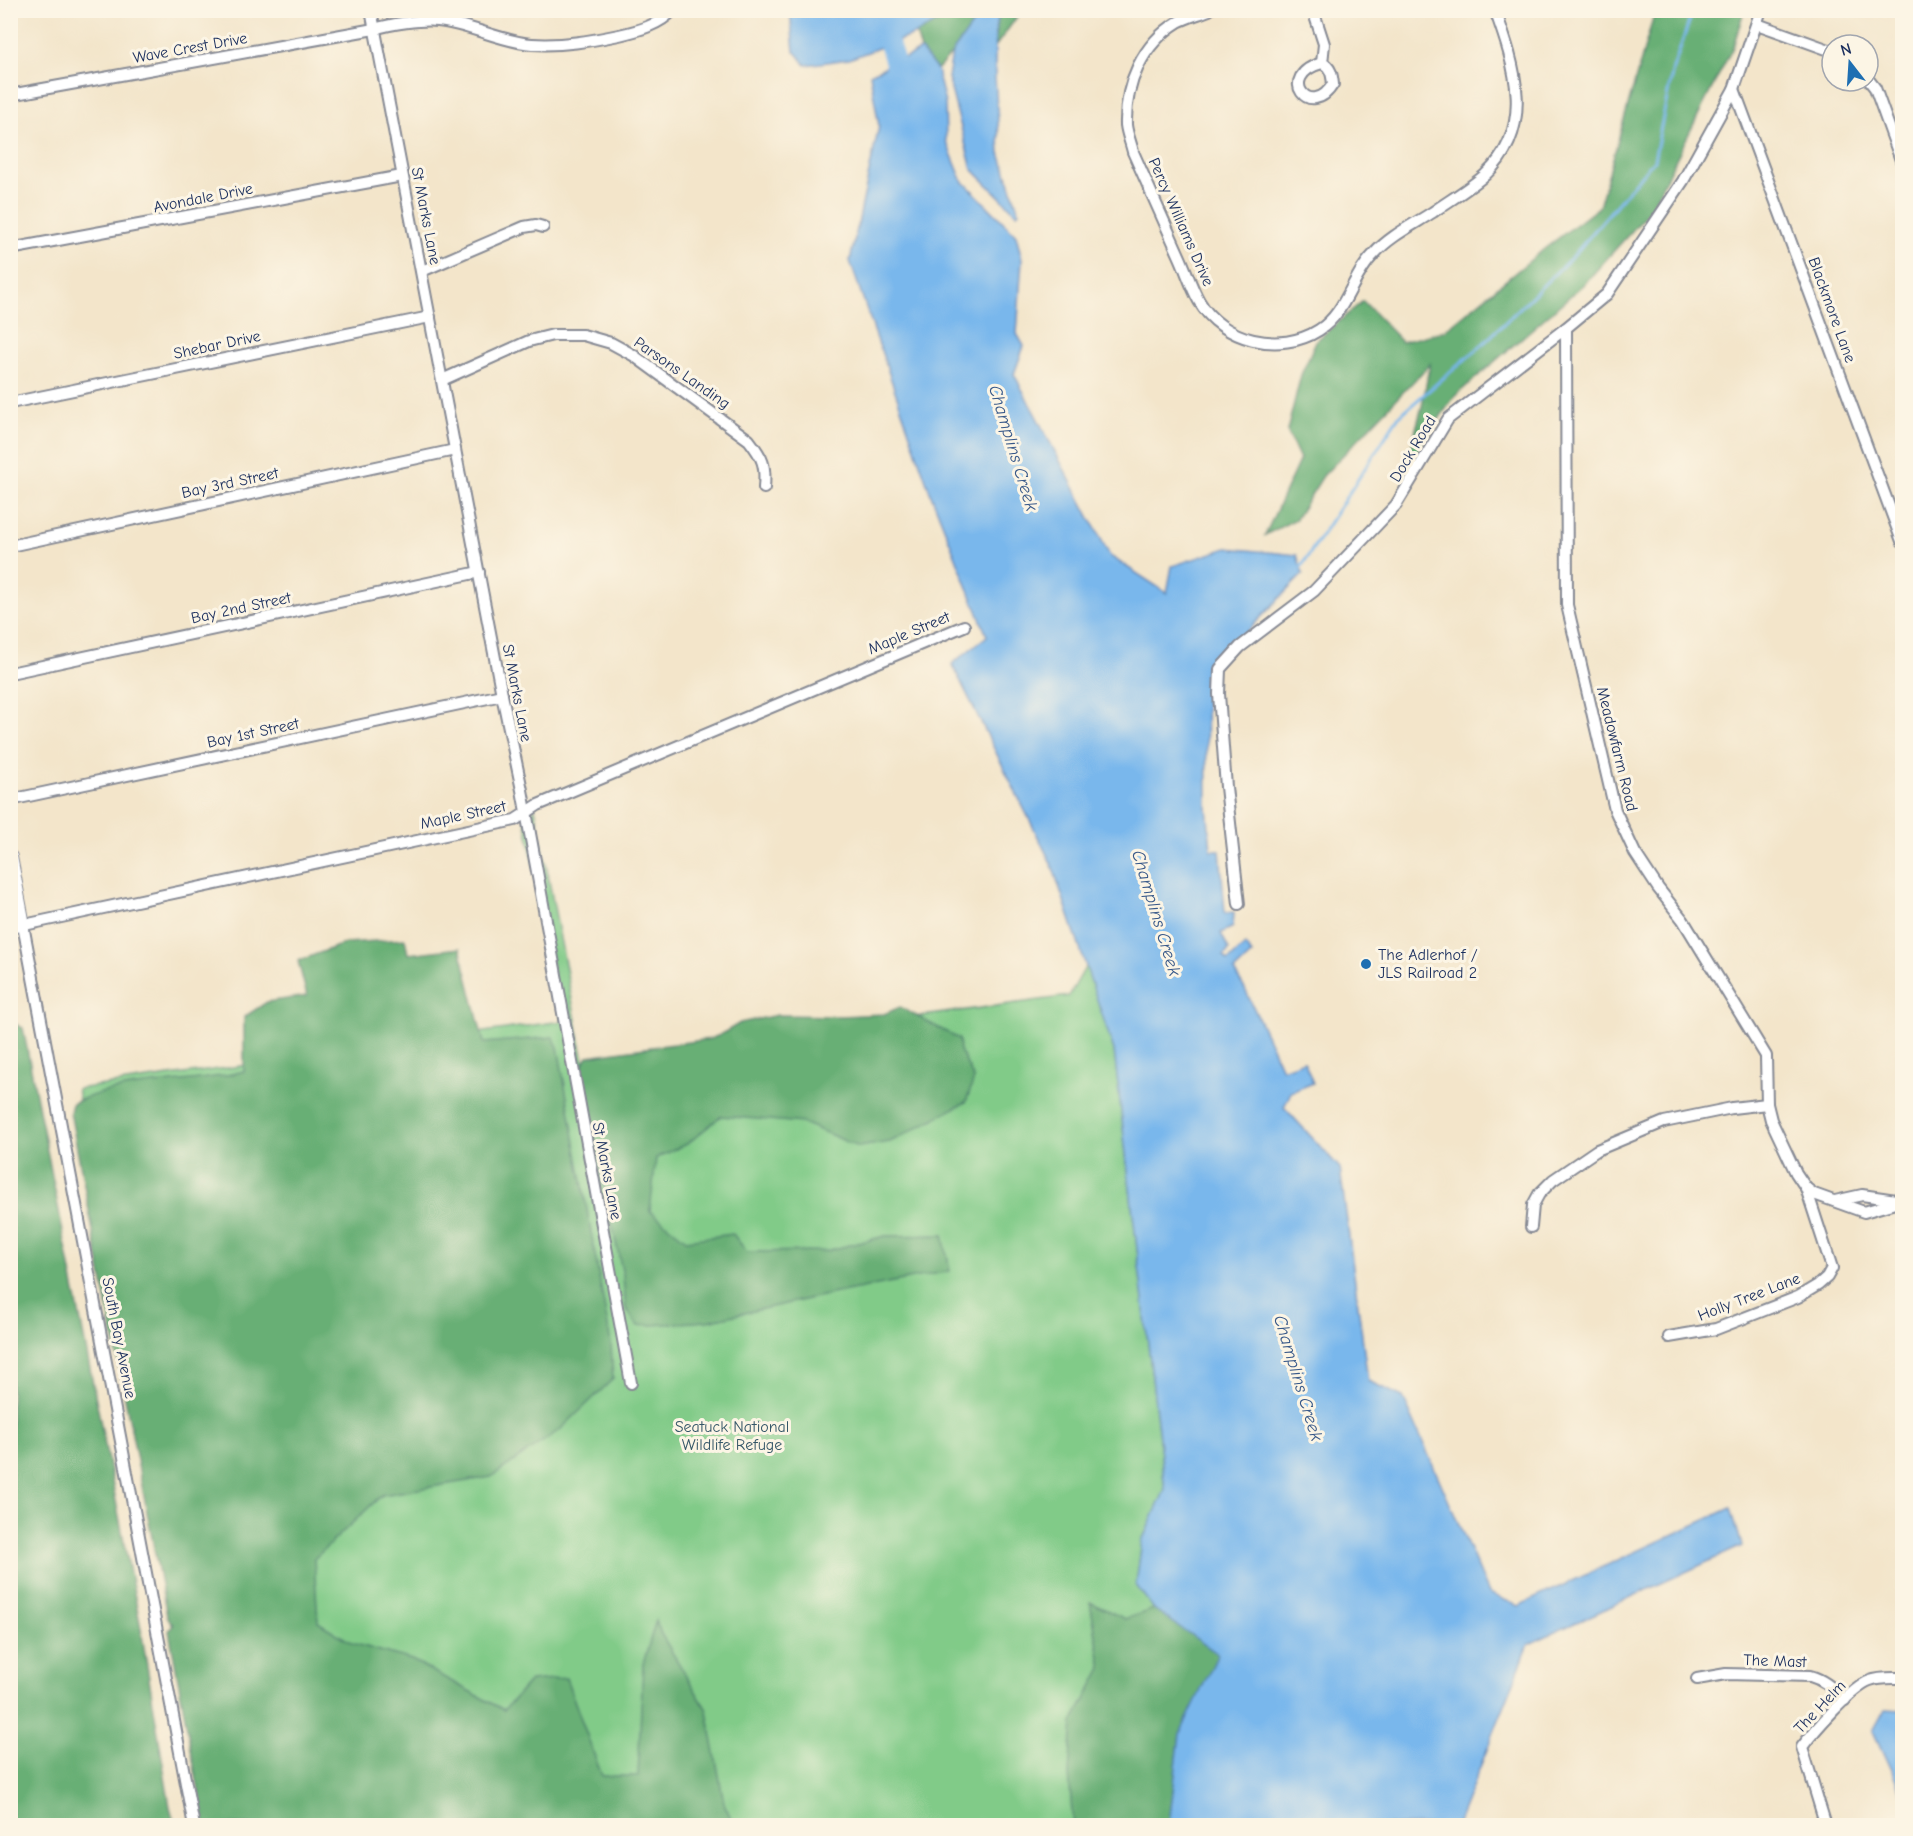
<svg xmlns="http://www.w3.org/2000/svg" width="1913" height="1836" viewBox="0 0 1913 1836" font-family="'Comic Neue',sans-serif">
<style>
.green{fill:#81cb88;stroke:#4e7d73;stroke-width:1.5}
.forest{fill:#68af74;stroke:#426f69;stroke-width:1.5}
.water{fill:#79b7ec;stroke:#4a73a5;stroke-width:1.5}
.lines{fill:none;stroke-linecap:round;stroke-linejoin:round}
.stream{stroke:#79b7ec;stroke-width:3}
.river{stroke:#79b7ec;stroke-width:20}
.minor-casing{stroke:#878a94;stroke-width:14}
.tertiary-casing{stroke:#878a94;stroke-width:16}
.minor{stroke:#fff;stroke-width:10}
.tertiary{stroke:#fff;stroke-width:14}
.poi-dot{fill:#1f6fb2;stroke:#fcf5e5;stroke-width:2}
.labels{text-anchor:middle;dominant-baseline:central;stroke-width:6;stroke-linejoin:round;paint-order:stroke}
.street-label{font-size:16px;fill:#1b2f5e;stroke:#fcf5e5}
.poi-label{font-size:16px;fill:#1b2f5e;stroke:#fcf5e5;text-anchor:start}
.park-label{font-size:16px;fill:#345668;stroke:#fcf5e5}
.water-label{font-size:18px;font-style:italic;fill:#375889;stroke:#fcf5e5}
</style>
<rect width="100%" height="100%" fill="#fcf5e5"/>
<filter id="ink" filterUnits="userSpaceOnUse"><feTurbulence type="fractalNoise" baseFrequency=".0167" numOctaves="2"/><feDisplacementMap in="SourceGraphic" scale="12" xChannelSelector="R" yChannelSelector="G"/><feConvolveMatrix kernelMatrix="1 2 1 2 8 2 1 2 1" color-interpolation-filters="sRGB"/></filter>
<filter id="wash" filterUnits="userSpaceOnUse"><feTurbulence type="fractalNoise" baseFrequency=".008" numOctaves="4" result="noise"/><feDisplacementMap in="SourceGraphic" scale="24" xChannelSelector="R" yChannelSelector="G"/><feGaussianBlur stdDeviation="1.35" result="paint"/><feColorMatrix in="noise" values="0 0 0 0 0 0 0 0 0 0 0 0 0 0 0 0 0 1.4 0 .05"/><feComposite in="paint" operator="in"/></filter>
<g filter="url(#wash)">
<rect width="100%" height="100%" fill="#f3e5ca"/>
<!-- green -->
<polygon class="green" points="535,808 584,1062 1069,996 1086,966 1114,1050 1165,1490 1142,1541 1136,1585 1154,1609 1149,1611 1177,1740 1169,1825 214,1825 77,1089 562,1021 525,819"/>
<!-- forest -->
<g class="forest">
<polygon points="943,11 982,11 980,18 973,24 952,53 937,70 921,50 916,34 938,22"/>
<polygon points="999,11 1016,11 1017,17 995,47"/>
<polygon points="1655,11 1744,11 1733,47 1649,212 1585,283 1454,397 1406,467 1422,406 1430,364 1323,476 1296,519 1265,535 1300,459 1287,431 1301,375 1316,341 1363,301 1402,342 1444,331 1544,249 1599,207"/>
<path d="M405,939L408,954L460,948L484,1043L553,1037L558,1047L611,1344L613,1379L561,1429L491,1477L382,1495L314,1559L318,1622L352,1643L412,1660L504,1710L530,1681L566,1678L602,1776H638L643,1664L656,1620L661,1634L707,1710L724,1803L734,1825H205L169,1631L173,1625L167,1616L70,1112L72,1104C120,1079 191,1086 244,1071V1017L267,1002L307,996L298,961L346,943Z"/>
<polygon points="900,1007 959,1039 960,1050 974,1079 966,1102 890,1142 859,1147 803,1123 721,1116 687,1144 656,1158 650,1211 686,1240 733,1234 747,1252 826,1251 885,1236 943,1235 950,1271 831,1294 707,1321 638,1326 626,1309 623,1275 584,1095 581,1068 588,1056 710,1039 720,1035 740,1023 777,1015 841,1016 884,1014"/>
<polygon points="11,1022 23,1028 140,1623 170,1807 175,1825 11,1825"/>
<polygon points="1090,1602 1125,1619 1154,1609 1219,1654 1180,1734 1169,1825 1073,1826 1069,1774 1073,1722 1102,1668"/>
</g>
<!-- water -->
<g class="water">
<polygon points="790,11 790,10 943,11 938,21 916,34 849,59 806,65 794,51"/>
<polygon points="982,11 999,11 995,36 995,77 1000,153 1019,212 1017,214 972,169 948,78 952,53 973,24 980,18"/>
<polygon points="921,50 937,70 945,103 946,141 962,180 1016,235 1022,259 1017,334 1024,346 1014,374 1110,556 1167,593 1172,566 1227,548 1297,555 1303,574 1206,674 1207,807 1211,850 1220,850 1225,913 1234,912 1233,927 1221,933 1229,950 1224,956 1228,961 1245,945 1252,954 1234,971 1245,989 1282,1069 1304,1061 1313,1083 1291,1092 1284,1107 1340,1168 1368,1381 1403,1397 1489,1593 1518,1606 1731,1508 1742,1546 1529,1644 1457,1825 1169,1825 1180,1734 1218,1654 1154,1609 1136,1585 1142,1541 1165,1490 1114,1050 1052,865 952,664 987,636 930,492 850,261 879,126 870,74"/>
<polygon points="1885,1709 1902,1710 1902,1794 1873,1731"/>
</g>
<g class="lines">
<!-- stream -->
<polyline class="stream" points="1298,569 1301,567 1399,416 1483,344 1574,255 1654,160 1673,69 1693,10"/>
<!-- river -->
<polyline class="river" points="879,10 902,86"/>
</g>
</g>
<g filter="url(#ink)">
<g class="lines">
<!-- minor casing -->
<g class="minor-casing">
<g id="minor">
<polyline points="371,10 502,695 522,790 631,1383"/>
<path d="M1209,10C1199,14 1187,17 1178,22C1142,44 1125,84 1126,125C1127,134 1131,143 1133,152C1148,186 1164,221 1179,255C1186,270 1191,287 1199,301C1222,341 1280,355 1319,330C1347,312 1351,277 1374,254C1390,236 1413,225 1433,212C1450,200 1469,189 1485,175C1536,128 1515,66 1495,10"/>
<polyline points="1313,10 1324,44 1322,63"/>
<polyline points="1757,24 1832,51"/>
<path d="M1322,63C1331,67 1332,75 1333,84C1311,121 1275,76 1322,63Z"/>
<polyline points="1868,79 1875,88 1902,163"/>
<polyline points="1734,89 1902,541"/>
<path d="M10,95L374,29C391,24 421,19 438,21C469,24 502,42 532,44C562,46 590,41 619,35C637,31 660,25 673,10"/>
<polyline points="10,249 402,176"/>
<polyline points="422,271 524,227 536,225 543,227"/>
<polyline points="1566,328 1567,605 1615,810 1635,853 1658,888 1683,920 1766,1056 1767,1104 1771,1120 1796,1173 1806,1188 1832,1268 1827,1277 1818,1285 1798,1297 1716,1329 1669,1337"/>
<path d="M442,380L529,341L553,335H583L611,343L633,355L749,440C763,458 766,465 764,488"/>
<polyline points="10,403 430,317"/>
<polyline points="10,546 455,450"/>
<polyline points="10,673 479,572"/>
<polyline points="10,800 502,695"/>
<polyline points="1239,904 1226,787 1219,694 1220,669 1240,647 1314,591 1396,505 1448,419 1566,328 1607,294 1683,181 1734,89 1761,10"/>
<polyline points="23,925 194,1826"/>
<polyline points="10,928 515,820 538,805 964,626"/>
<polyline points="1806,1188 1814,1194 1864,1212 1902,1201"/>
<polyline points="1835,1201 1862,1195 1896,1200"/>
<polyline points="1531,1227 1533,1205 1539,1194 1553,1180 1597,1150 1664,1122 1732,1108 1767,1104"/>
<path d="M1697,1679L1726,1674L1810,1676C1825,1680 1834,1690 1845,1700"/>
<path d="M1826,1826L1802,1747C1814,1731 1851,1688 1870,1681C1880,1677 1892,1678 1902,1678"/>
</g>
</g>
<!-- tertiary casing -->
<g class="tertiary-casing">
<polyline id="tertiary" points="10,857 23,925"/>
</g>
<!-- minor -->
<use href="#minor" class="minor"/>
<!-- tertiary -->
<use href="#tertiary" class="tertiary"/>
</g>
</g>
<!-- markers -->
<circle class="poi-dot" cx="1366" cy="964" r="6"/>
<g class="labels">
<!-- street labels -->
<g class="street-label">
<text transform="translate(190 48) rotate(-10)">Wave Crest Drive</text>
<text transform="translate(203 198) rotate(-11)">Avondale Drive</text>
<text transform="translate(426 216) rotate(79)">St Marks Lane</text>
<text transform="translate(1181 222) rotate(66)">Percy Williams Drive</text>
<text transform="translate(1832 310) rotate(70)">Blackmore Lane</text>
<text transform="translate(217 345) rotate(-12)">Shebar Drive</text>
<text transform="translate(682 373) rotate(35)">Parsons Landing</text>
<text transform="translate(1413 449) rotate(-59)">Dock Road</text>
<text transform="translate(230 483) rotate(-12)">Bay 3rd Street</text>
<text transform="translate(241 608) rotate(-12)">Bay 2nd Street</text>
<text transform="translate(909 633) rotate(-23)">Maple Street</text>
<text transform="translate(517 693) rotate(79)">St Marks Lane</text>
<text transform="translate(253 733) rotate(-12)">Bay 1st Street</text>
<text transform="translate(1617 749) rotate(76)">Meadowfarm Road</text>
<text transform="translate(463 815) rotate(-12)">Maple Street</text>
<text transform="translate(607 1171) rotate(79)">St Marks Lane</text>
<text transform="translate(1749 1297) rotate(-21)">Holly Tree Lane</text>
<text transform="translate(119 1338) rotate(79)">South Bay Avenue</text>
<text transform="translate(1775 1661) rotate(2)">The Mast</text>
<text transform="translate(1820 1707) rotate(-46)">The Helm</text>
</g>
<!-- poi labels -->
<g class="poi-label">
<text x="1378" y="955">The Adlerhof /<tspan x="1378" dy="18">JLS Railroad 2</tspan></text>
</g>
<!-- park labels -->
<g class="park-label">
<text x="732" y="1427">Seatuck National<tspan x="732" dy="18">Wildlife Refuge</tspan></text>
</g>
<!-- water labels -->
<g class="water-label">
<text transform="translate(1013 448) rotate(73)">Champlins Creek</text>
<text transform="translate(1156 913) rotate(73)">Champlins Creek</text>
<text transform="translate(1298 1378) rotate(73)">Champlins Creek</text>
</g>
</g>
<!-- margin -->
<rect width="1913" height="1836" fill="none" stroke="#fcf5e5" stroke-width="36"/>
<!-- north arrow -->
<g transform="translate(1850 63) rotate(343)"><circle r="28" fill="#fcf5e5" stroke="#a2a6af" stroke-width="1.5"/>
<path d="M0-4.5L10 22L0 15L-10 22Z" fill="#1f6fb2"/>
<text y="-9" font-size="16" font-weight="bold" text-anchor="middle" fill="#1b2f5e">N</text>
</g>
</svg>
